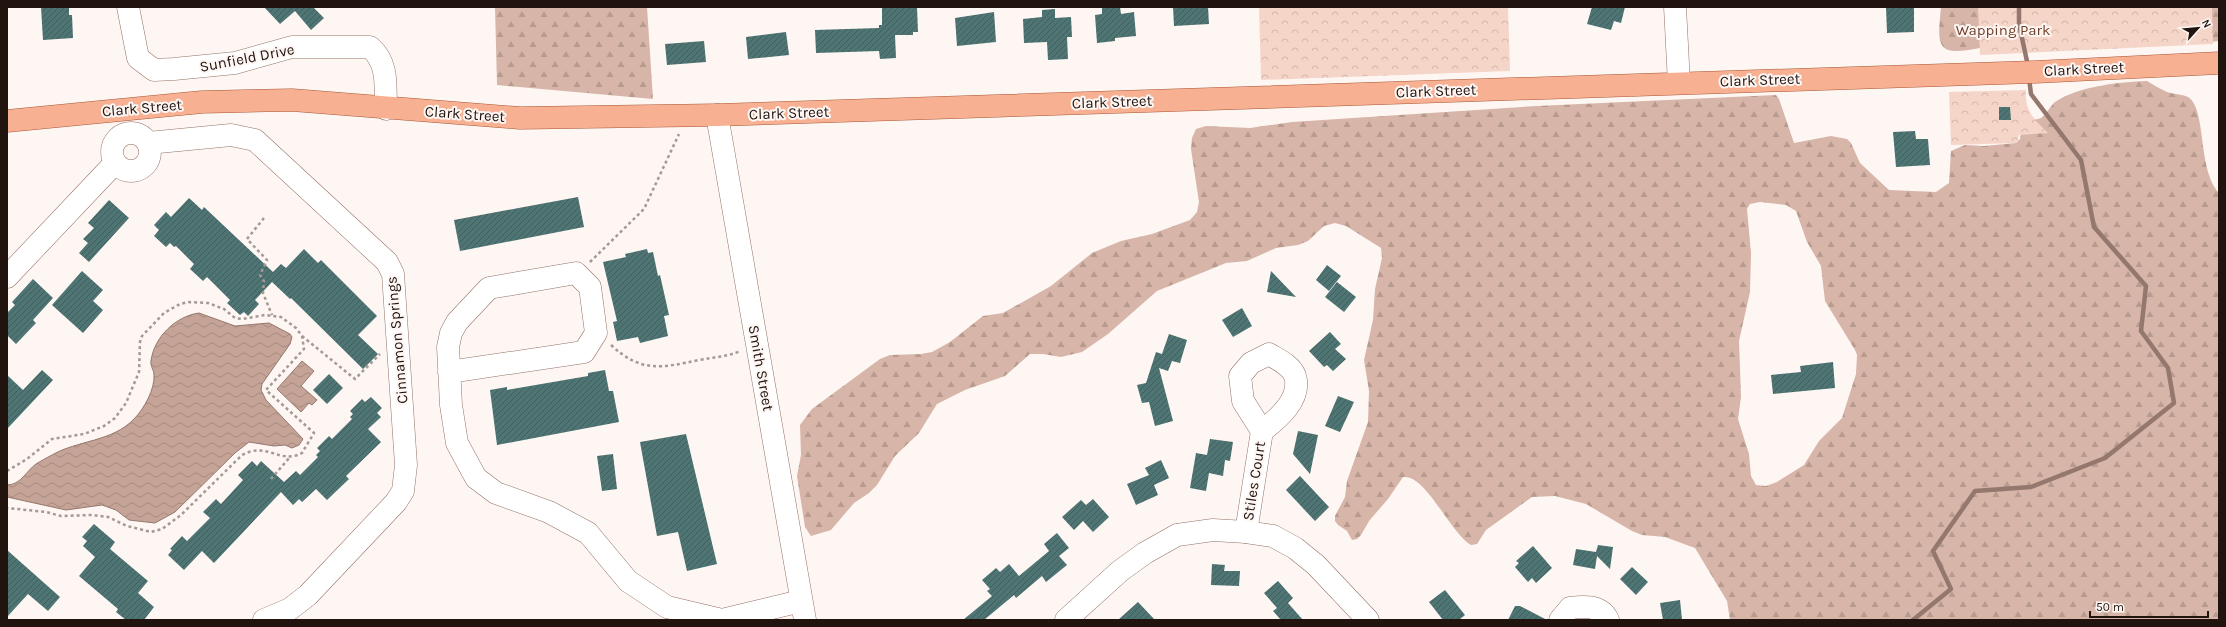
<svg xmlns="http://www.w3.org/2000/svg" width="2226" height="627" viewBox="0 0 2226 627" font-family="Karla,sans-serif">
<style>
.forest{fill:url(#forest-firs);fill-rule:evenodd}
.park{fill:url(#park-crowns)}
.water{fill:url(#water-waves);stroke:#94786e}
.lines{fill:none;stroke-linecap:round;stroke-linejoin:round}
.stream{stroke:#94786e;stroke-width:4.5}
.building{fill:url(#building-hatch)}
.minor-casing{stroke:#947265;stroke-width:23}
.major-casing{stroke:#a95735;stroke-width:23}
.path{stroke:#a39995;stroke-width:2.5;stroke-dasharray:3 3;stroke-linecap:butt}
.minor{stroke:#fff;stroke-width:22}
.major{stroke:#f7b092;stroke-width:22}
.labels{text-anchor:middle;dominant-baseline:central;stroke-width:4;stroke-linejoin:round;paint-order:stroke}
.park-label{font-size:15px;fill:#6f3f2c;stroke:#fef6f3}
.street-label{font-size:15px;fill:#21140f;stroke:#fef6f3}
</style>
<defs>
<pattern id="forest-firs" width="22" height="20" patternUnits="userSpaceOnUse"><rect width="22" height="20" fill="#d7b5a8"/><path d="M5 1l3.5 6h-7zM16 11l3.5 6h-7z" fill="#b89b8f"/></pattern>
<pattern id="park-crowns" width="20" height="18" patternUnits="userSpaceOnUse"><rect width="20" height="18" fill="#f6d5c9"/><path d="M2 6a3 3 0 1 1 6 0M12 15a3 3 0 1 1 6 0" fill="none" stroke="#d3b6ab"/></pattern>
<pattern id="water-waves" width="16" height="10" patternUnits="userSpaceOnUse"><rect width="16" height="10" fill="#c5a396"/><path d="M0 5q4-4 8 0t8 0" fill="none" stroke="#a98b80"/></pattern>
<pattern id="building-hatch" width="6" height="6" patternUnits="userSpaceOnUse"><rect width="6" height="6" fill="#4e7573"/><path d="M-1 1l2-2M0 6l6-6M5 7l2-2" fill="none" stroke="#405f5d"/></pattern>
</defs>
<rect width="100%" height="100%" fill="#fef6f3"/>
<!-- forest -->
<g class="forest">
<polygon points="495,7 647,7 653,99 497,85"/>
<path d="M1941,7H2219V41L2202,43L1980,48C1936,57 1937,47 1941,7Z"/>
<path d="M2147,81C2154,85 2160,89 2167,92C2173,94 2182,94 2188,97C2207,109 2197,169 2219,193V620H1730L1727,601L1695,548L1665,537L1642,535L1632,531L1586,504L1555,496L1532,497L1486,530L1477,544L1471,545C1450,533 1426,474 1403,477L1388,499L1369,521L1361,535L1357,539L1352,540L1347,531L1338,525L1335,521V516L1345,497L1347,481L1368,422L1369,391L1364,360L1373,320L1375,289L1382,258L1381,248L1346,226L1335,223L1324,226L1308,241L1298,245L1276,248L1247,261L1226,263L1157,291L1108,334L1082,352L1061,357L1043,354H1030L1005,376L965,390L937,404L919,433L895,456L877,485L869,493L854,503L831,530L811,536L805,527L797,476L801,455L800,425L812,409L880,359L890,355L921,354L932,352L950,342L983,316L1003,313L1051,286L1092,253L1121,241L1152,234L1190,220L1197,212L1199,202L1191,149L1192,138L1196,129L1206,126L1250,128L1292,122L1537,106L1776,95L1779,99L1794,143L1831,136L1847,139L1851,143L1860,163L1889,190L1936,192L1949,183L1951,151L1965,145L1984,146L2016,143L2020,139L2023,123C2029,120 2036,120 2041,118C2047,114 2050,106 2055,102C2079,86 2120,82 2147,81ZM1760,202L1786,205L1796,211L1807,242L1821,266L1825,301L1855,350L1857,355L1856,374L1842,418L1819,441L1804,465L1777,482L1766,486L1756,485L1751,476L1749,454L1738,419L1741,397L1739,341L1750,292L1751,253L1747,209L1750,204Z"/>
</g>
<!-- park -->
<g class="park">
<polygon points="1259,7 1508,7 1510,71 1261,80"/>
<polygon points="1978,7 2212,7 2213,44 1980,55"/>
<path d="M2026,90C2024,109 2034,120 2048,133L2019,135L2017,143L1951,145L1949,92Z"/>
</g>
<!-- water -->
<g class="water">
<path d="M199,313L235,326L269,323L290,334L292,337L290,344L262,384L261,390L266,400L303,439L299,445L292,448L285,445L274,446L249,442L235,453L175,512L155,523L129,520L116,510L102,505L66,510L7,497V485C21,485 26,471 36,464C41,461 46,458 52,455C78,440 112,442 134,419C144,409 155,389 154,375C154,370 150,366 151,361C154,337 176,316 199,313Z"/>
<polygon points="302,361 314,371 301,386 317,400 312,405 309,403 301,412 277,389"/>
</g>
<g class="lines">
<!-- stream -->
<g class="stream">
<polyline points="2019,7 2019,24 2028,66"/>
<polyline points="1913,620 1951,589 1933,551 1975,491 2031,487 2105,458 2174,403 2168,368 2141,331 2146,286 2094,227 2081,160 2031,94 2029,78"/>
</g>
</g>
<!-- building -->
<g class="building">
<polygon points="41,7 69,7 69,15 72,15 73,38 43,40"/>
<polygon points="264,7 313,7 324,18 311,30 295,11 280,24"/>
<polygon points="917,7 918,32 913,32 913,35 895,35 896,58 880,59 879,51 816,53 815,30 879,28 879,25 882,25 882,8"/>
<polygon points="1102,7 1120,7 1121,14 1134,12 1136,36 1115,38 1115,41 1097,43 1095,15 1102,14"/>
<polygon points="1173,7 1208,7 1209,24 1174,26"/>
<polygon points="1592,7 1625,7 1621,23 1614,21 1611,30 1587,24"/>
<polygon points="1886,7 1914,7 1914,32 1887,33"/>
<polygon points="1055,9 1055,18 1071,17 1072,37 1067,37 1068,59 1048,60 1047,42 1024,43 1023,19 1042,17 1042,10"/>
<polygon points="994,12 996,42 957,46 955,18"/>
<polygon points="786,32 789,55 748,59 746,37"/>
<polygon points="704,41 706,62 667,65 665,44"/>
<polygon points="1999,107 2010,107 2011,120 1999,120"/>
<polygon points="1915,131 1916,139 1928,139 1930,165 1896,167 1893,132"/>
<polygon points="578,197 584,227 460,251 454,220"/>
<polygon points="189,198 202,210 204,207 273,272 281,264 286,268 304,249 318,263 321,260 377,316 358,335 378,354 363,369 291,298 290,299 272,282 255,300 259,304 248,316 244,312 240,315 227,303 230,300 207,277 203,281 190,269 194,264 176,246 174,247 170,243 166,247 154,236 159,230 154,225 166,212 171,217"/>
<polygon points="109,200 129,218 89,262 79,253 88,243 83,239 94,228 88,223"/>
<polygon points="647,249 648,253 653,252 658,276 660,275 669,315 664,316 668,336 640,343 638,337 617,341 613,322 617,321 603,262 626,257 625,254"/>
<polygon points="1327,265 1341,276 1329,291 1316,280"/>
<polygon points="82,271 103,290 93,301 103,310 83,333 52,305"/>
<polygon points="1271,271 1296,297 1267,292"/>
<polygon points="33,279 53,298 33,320 36,323 16,344 7,335 7,313 15,305 12,302"/>
<polygon points="1337,282 1356,297 1344,312 1325,297"/>
<polygon points="1242,308 1252,326 1233,337 1222,320"/>
<polygon points="1330,332 1341,344 1335,349 1346,359 1333,371 1327,365 1324,367 1309,351"/>
<polygon points="1169,334 1187,340 1180,363 1172,361 1168,371 1159,368 1173,421 1155,426 1149,402 1142,403 1137,385 1146,383 1156,352 1162,354"/>
<polygon points="1833,362 1835,388 1773,394 1771,375 1801,372 1800,366"/>
<polygon points="42,370 53,380 7,429 7,375 23,390"/>
<polygon points="605,370 609,391 613,391 619,422 497,445 490,390 507,387 507,390 588,376 588,373"/>
<polygon points="329,374 343,388 327,404 313,390"/>
<polygon points="1338,396 1354,402 1340,432 1325,426"/>
<polygon points="371,397 382,408 377,413 381,417 368,429 381,442 346,476 349,479 327,500 316,489 302,502 299,499 293,505 281,492 214,563 202,551 184,570 168,555 172,550 170,549 182,536 187,541 210,518 203,512 216,499 221,504 243,480 238,475 252,461 257,466 261,461 284,482 296,471 300,475 318,457 316,455 320,451 317,448 329,436 332,439 352,419 350,417 353,414 350,411 362,399 365,402"/>
<polygon points="1298,431 1318,435 1310,474 1293,454"/>
<polygon points="686,434 717,564 687,571 678,532 657,536 640,442"/>
<polygon points="1210,439 1233,442 1230,461 1225,460 1223,476 1209,473 1206,491 1190,488 1196,453 1207,455"/>
<polygon points="613,454 617,489 602,491 597,456"/>
<polygon points="1161,460 1169,478 1154,485 1158,495 1136,505 1127,484 1149,475 1145,468"/>
<polygon points="1300,476 1329,507 1315,521 1286,490"/>
<polygon points="1093,499 1109,517 1093,532 1083,521 1074,530 1062,517 1081,500 1086,505"/>
<polygon points="94,524 115,542 110,549 148,581 138,593 154,607 144,620 126,620 116,612 118,609 79,576 95,557 83,546 87,541 82,537"/>
<polygon points="1057,533 1069,548 1059,556 1067,565 1046,582 1042,576 1016,598 1014,595 984,620 963,620 992,596 987,591 990,589 982,580 996,568 1000,572 1009,564 1019,576 1049,551 1044,544"/>
<polygon points="1598,545 1613,547 1610,569 1597,556 1595,569 1573,565 1576,549 1596,552"/>
<polygon points="1533,546 1552,568 1536,583 1532,578 1528,582 1515,567 1519,563 1516,561"/>
<polygon points="7,550 60,597 48,611 28,594 7,617"/>
<polygon points="1212,564 1225,565 1224,571 1240,571 1239,586 1211,585"/>
<polygon points="1632,567 1648,582 1636,595 1620,579"/>
<polygon points="1278,581 1293,598 1288,603 1303,620 1281,620 1273,611 1277,608 1264,593"/>
<polygon points="1445,590 1465,615 1459,620 1443,620 1429,602"/>
<polygon points="1680,600 1682,620 1663,620 1660,603"/>
<polygon points="1138,602 1155,620 1118,620"/>
<polygon points="1515,606 1520,606 1547,620 1508,620"/>
</g>
<g class="lines">
<!-- minor casing -->
<g class="minor-casing">
<g id="minor">
<path d="M128,7L138,58L154,70L174,69L235,63L292,47H370C389,64 385,85 386,109"/>
<polyline points="1675,7 1679,83"/>
<polyline points="717,115 805,620"/>
<circle cx="131" cy="152" r="19"/>
<polyline points="148,143 231,135 255,140 387,262 393,274 406,465 403,491 396,502 308,595 290,609 264,620"/>
<polyline points="7,277 115,163"/>
<polyline points="449,372 584,352 596,333 590,287 576,273 489,288 457,322 451,333 448,347 451,405 457,443 476,478 496,493 549,512 588,533 628,581 667,607 722,620 801,601"/>
<path d="M1246,532L1262,431C1278,419 1302,399 1295,376C1291,365 1277,359 1269,354L1251,363L1240,376L1243,401L1262,431"/>
<polyline points="1066,620 1120,571 1145,553 1177,535 1213,530 1246,532 1273,536 1295,548 1316,565 1368,620"/>
<path d="M1560,620L1570,608C1584,606 1601,605 1608,620"/>
</g>
</g>
<!-- major casing -->
<g class="major-casing">
<polyline id="major" points="7,121 202,102 292,100 520,118 717,115 2035,72 2219,63"/>
</g>
<!-- path -->
<g class="path">
<polyline points="264,218 247,239 267,260 260,275 264,281 263,293 272,315"/>
<polyline points="590,262 644,209 679,134"/>
<polyline points="302,336 355,379 380,354"/>
<path d="M611,345C641,373 661,368 699,360C715,357 725,357 741,351"/>
<path d="M7,471L27,459L52,439L84,434L104,426L115,418L126,403L139,372L140,342L142,336L164,313L180,304L188,302L208,303L224,309L235,318L242,319L265,315L281,317L296,328L302,336L304,349L266,390L314,433L302,453C279,465 268,441 242,455L181,515L162,529L151,532L127,526L108,517L92,515L61,516L46,512L7,508"/>
<polyline points="271,479 290,457"/>
</g>
<!-- minor -->
<use href="#minor" class="minor"/>
<!-- major -->
<use href="#major" class="major"/>
</g>
<g class="labels">
<!-- park labels -->
<g class="park-label">
<text x="2003" y="30">Wapping Park</text>
</g>
<!-- street labels -->
<g class="street-label">
<text transform="translate(247 58) rotate(-11)">Sunfield Drive</text>
<text transform="translate(2084 69) rotate(-3)">Clark Street</text>
<text transform="translate(1760 80) rotate(-2)">Clark Street</text>
<text transform="translate(1436 91) rotate(-2)">Clark Street</text>
<text transform="translate(1112 102) rotate(-2)">Clark Street</text>
<text transform="translate(142 108) rotate(-5)">Clark Street</text>
<text transform="translate(789 113) rotate(-2)">Clark Street</text>
<text transform="translate(465 114) rotate(4)">Clark Street</text>
<text transform="translate(397 340) rotate(-95)">Cinnamon Springs</text>
<text transform="translate(761 368) rotate(80)">Smith Street</text>
<text transform="translate(1254 481) rotate(-81)">Stiles Court</text>
</g>
</g>
<!-- border -->
<rect width="2226" height="627" fill="none" stroke="#21140f" stroke-width="16"/>
<!-- north arrow -->
<g transform="translate(2198 28) rotate(63)" stroke="#fef6f3" stroke-width="3" paint-order="stroke">
<path d="M0-3L7 15L0 10L-7 15Z" fill="#21140f"/>
<text y="-6" font-size="11" font-weight="bold" text-anchor="middle" fill="#21140f">N</text>
</g>
<!-- scale -->
<path d="M2090 611v6h118v-6" fill="none" stroke="#21140f" stroke-width="2"/>
<text x="2096" y="611" font-size="12" fill="#21140f" stroke="#fef6f3" stroke-width="3" paint-order="stroke">50 m</text>
</svg>
